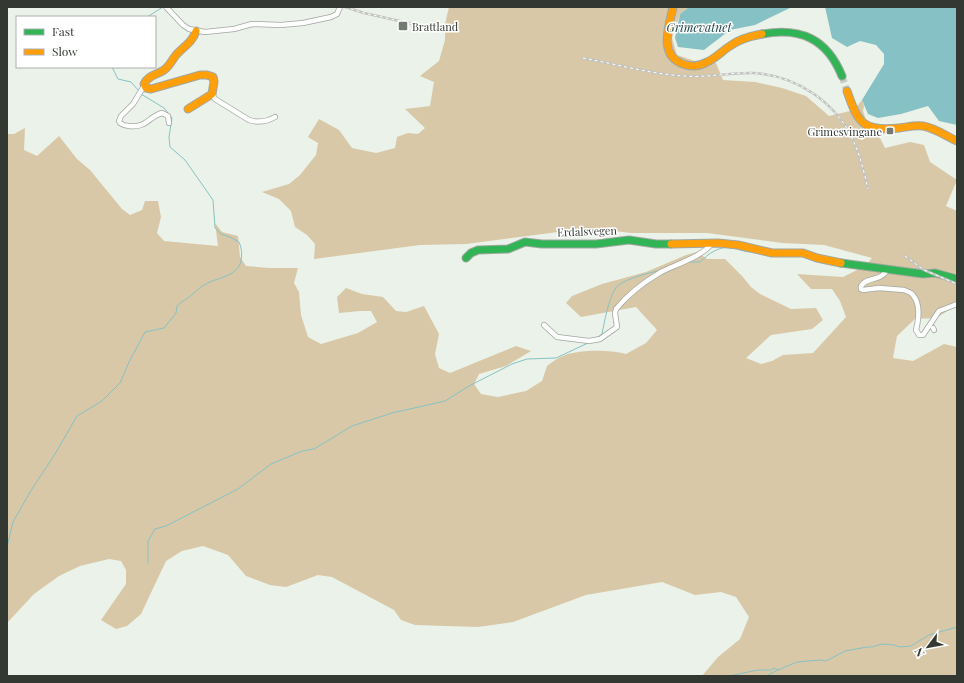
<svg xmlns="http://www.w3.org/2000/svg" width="964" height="683" viewBox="0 0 964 683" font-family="'Playfair Display',serif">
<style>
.forest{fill:#d8c8a7}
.water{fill:#86c2c5}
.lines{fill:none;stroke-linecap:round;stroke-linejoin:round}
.stream{stroke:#86c2c5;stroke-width:1}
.primary-tunnel{stroke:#c6cdc4;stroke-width:7;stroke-dasharray:7 3.5;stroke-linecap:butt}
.street-casing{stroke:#a1a7a0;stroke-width:6}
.fast-casing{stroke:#a1a7a0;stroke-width:9}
.slow-casing{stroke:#a1a7a0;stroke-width:9}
.street{stroke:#fcfdfc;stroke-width:4.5}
.fast{stroke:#30b455;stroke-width:7}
.slow{stroke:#ff9f0a;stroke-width:7}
.rail-casing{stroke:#c1c3c0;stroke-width:2.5}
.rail{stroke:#fff;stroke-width:1;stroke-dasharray:3;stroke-linecap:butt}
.poi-dot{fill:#737a72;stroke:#fff;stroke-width:1.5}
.labels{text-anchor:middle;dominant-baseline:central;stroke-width:3;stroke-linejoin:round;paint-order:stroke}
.poi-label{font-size:11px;fill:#333932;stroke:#fff;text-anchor:start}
.street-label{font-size:11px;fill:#333932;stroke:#fff}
.water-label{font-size:12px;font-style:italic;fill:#1a4245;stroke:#fff}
</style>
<rect width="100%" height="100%" fill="#ebf2e9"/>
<!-- forest -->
<path class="forest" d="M449,7H689L680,14L672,38L677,55L701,63H716L723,80L755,82L782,88L806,96L829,116L854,110L862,100L864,106L863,111L869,129L879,136L885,148L910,142L924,145L930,162L957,180L946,206L957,211V308L954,307L936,318L915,319L897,336L893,358L913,361L944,344L957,347V676H702L718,657L740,639L749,617L736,597L721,592L695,595L662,582L586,595L513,622L478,627L415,625L401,620L394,610L332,577L318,575L286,587L270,585L246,576L228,555L203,546L182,551L166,561L141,614L127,626L116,629L101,620L126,584V570L121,561L109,559L80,566L59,576L34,594L7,623V134H14L25,128L24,150L37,156L59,136L77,159L90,170L122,209L130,215L142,210L145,201H158L161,217L157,233L164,241L218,246L215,223L222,232L238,236L240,257L246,266L269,268H298L294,283L299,292L301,315L308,337L321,344L358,333L377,322L371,311H360L339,313L337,297L346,288L362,294L383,297L396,311L406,312L424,306L439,334L435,354L439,368L450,373L516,346L531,351L506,366L479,374L474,384L481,394L498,397L526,391L542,381L547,366C552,362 558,358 563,356C580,349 609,350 626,354L646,343L657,330L636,307L581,317L566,303L572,296L602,284L646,272L686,255L697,252L707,259H725L742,276L751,287L760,294L791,309L816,308L823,320L812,329L771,335L746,358L761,364L772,361L783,355L813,353L846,317L840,301L832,289H811L797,274L843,277L865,266L872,258L824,245L782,243L707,233H631L606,230L574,234L558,232L466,244L420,245L314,259L315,244L307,235L295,227L291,211L279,199L262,192L289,184L300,175L316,155L318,143L308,137L319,119L339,130L352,148L376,153L395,148L397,137L408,133L418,134L425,128L405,109L430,106L434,82L420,76L439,61L445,40V24Z"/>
<!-- water -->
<g class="water">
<polygon points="689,7 792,7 755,25 730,30 704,50 678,47 675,38 680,14"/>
<polygon points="825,7 957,7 957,125 939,121 928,106 901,114 878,118 868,114 862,100 884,64 884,54 876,45 860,41 847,47 832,38"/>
</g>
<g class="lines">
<!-- stream -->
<g class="stream">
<polyline points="147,17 163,7"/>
<polyline points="112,67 118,79 131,82 139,91"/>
<path d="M689,262H700C708,254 720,245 732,248C739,249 744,252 751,252"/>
<polyline points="900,268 934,270"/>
<path d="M598,337L602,334C604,323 609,298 615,289C621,279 650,273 661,270"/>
<path d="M7,547L13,522L30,492L55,454L77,416L102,401L120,383L129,362L145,332L164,328L176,313L177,306C181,302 185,300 189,297C195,293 199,287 206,284C218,277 237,277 241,261C242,254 242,249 239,242L230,237L221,234L215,228L213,200L185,160L170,147L169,137L172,118L164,108L141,94"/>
<polyline points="148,563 148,541 155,529 166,526 238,489 271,464 302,451 314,449 352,426 392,413 445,401 469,386 512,364 527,359 556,358 588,343"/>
<polyline points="729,676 758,670 771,670 774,668 778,670 797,662 821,660 826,661 845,651 867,647 872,647 882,644 894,645 900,647 911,646 929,635 957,627"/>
<polyline points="766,676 778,670"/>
</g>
<!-- primary-tunnel -->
<polyline class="primary-tunnel" points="842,76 847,91"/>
<!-- street casing -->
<g class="street-casing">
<g id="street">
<polyline points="166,7 183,25 189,29 205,32 234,29 252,24 281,25 303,23 331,17 337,14 340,7"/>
<path d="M144,86L133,104L121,116L119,121L120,123C123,125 125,126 129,126C147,128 148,117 162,113L168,116L169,123"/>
<path d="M212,94L215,99L249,120C258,123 266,122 275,117"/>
<path d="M887,270C881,282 867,276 861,286V289L863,290L879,288L904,290L911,293C921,302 919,318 916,330L919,335H923L939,311L957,304"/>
<path d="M544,325L557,337L589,341L600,339L617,327L615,313L616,309C629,293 644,282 661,272C675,265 705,255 712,243"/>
<polyline points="933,328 934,330"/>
</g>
</g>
<!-- fast casing -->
<g class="fast-casing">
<g id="fast">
<path d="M762,34C801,27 827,39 842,76"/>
<polyline points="466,258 471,253 478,250 508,249 525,242 542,244 596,244 629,240 656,244 671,244"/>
<polyline points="841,263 923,274 935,273 957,279"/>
</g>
</g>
<!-- slow casing -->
<g class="slow-casing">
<g id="slow">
<path d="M673,7C669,26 658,55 683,64C691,67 700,66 707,62C716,58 722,51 730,46C739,39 751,36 762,34"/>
<path d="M847,91C858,123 863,132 899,128C907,127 915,125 923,126C935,128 946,136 957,141"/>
<path d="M188,109L212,94L214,82L213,77L207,75H200L151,89L146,88L144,84C148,75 157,75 164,70C170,66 172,60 176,55C184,46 192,43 196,31"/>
<polyline points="671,244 718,243 738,245 772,253 803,253 817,258 841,263"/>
</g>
</g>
<!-- street -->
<use href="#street" class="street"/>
<!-- fast -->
<use href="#fast" class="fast"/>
<!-- slow -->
<use href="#slow" class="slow"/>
<!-- rail casing -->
<g class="rail-casing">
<g id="rail">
<polyline points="345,7 364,13 422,26"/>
<path d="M583,58C616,64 650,74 684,76C708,78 731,72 754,73C796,76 835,101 853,140C860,155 864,172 868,189"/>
<polyline points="905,256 924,270 957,284"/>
</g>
</g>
<!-- rail -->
<use href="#rail" class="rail"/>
</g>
<!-- markers -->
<g class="poi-dot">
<rect x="398" y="21" width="10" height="10" rx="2"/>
<rect x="886" y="127" width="8" height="8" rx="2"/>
</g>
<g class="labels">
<!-- poi labels -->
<g class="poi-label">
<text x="412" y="26">Brattland</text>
<text x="882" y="131" text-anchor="end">Grimesvingane</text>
</g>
<!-- street labels -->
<g class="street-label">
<text transform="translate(587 231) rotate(-2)">Erdalsvegen</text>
</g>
<!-- water labels -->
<g class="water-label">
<text x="699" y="27">Grimevatnet</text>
</g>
</g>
<!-- border -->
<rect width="964" height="683" fill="none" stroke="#333932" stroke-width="16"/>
<!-- legend -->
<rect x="16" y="16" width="140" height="52" fill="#ffffff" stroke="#adb0ad"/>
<rect x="24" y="29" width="20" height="6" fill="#30b455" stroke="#adb0ad"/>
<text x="52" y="36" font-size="12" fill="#333932">Fast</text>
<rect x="24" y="49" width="20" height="6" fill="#ff9f0a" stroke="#adb0ad"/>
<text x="52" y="56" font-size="12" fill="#333932">Slow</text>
<!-- north arrow -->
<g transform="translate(928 647) rotate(238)" stroke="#ffffff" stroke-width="3" paint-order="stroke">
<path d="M0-3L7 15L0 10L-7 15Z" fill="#333932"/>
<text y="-6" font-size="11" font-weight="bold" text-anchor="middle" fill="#333932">N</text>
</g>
</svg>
